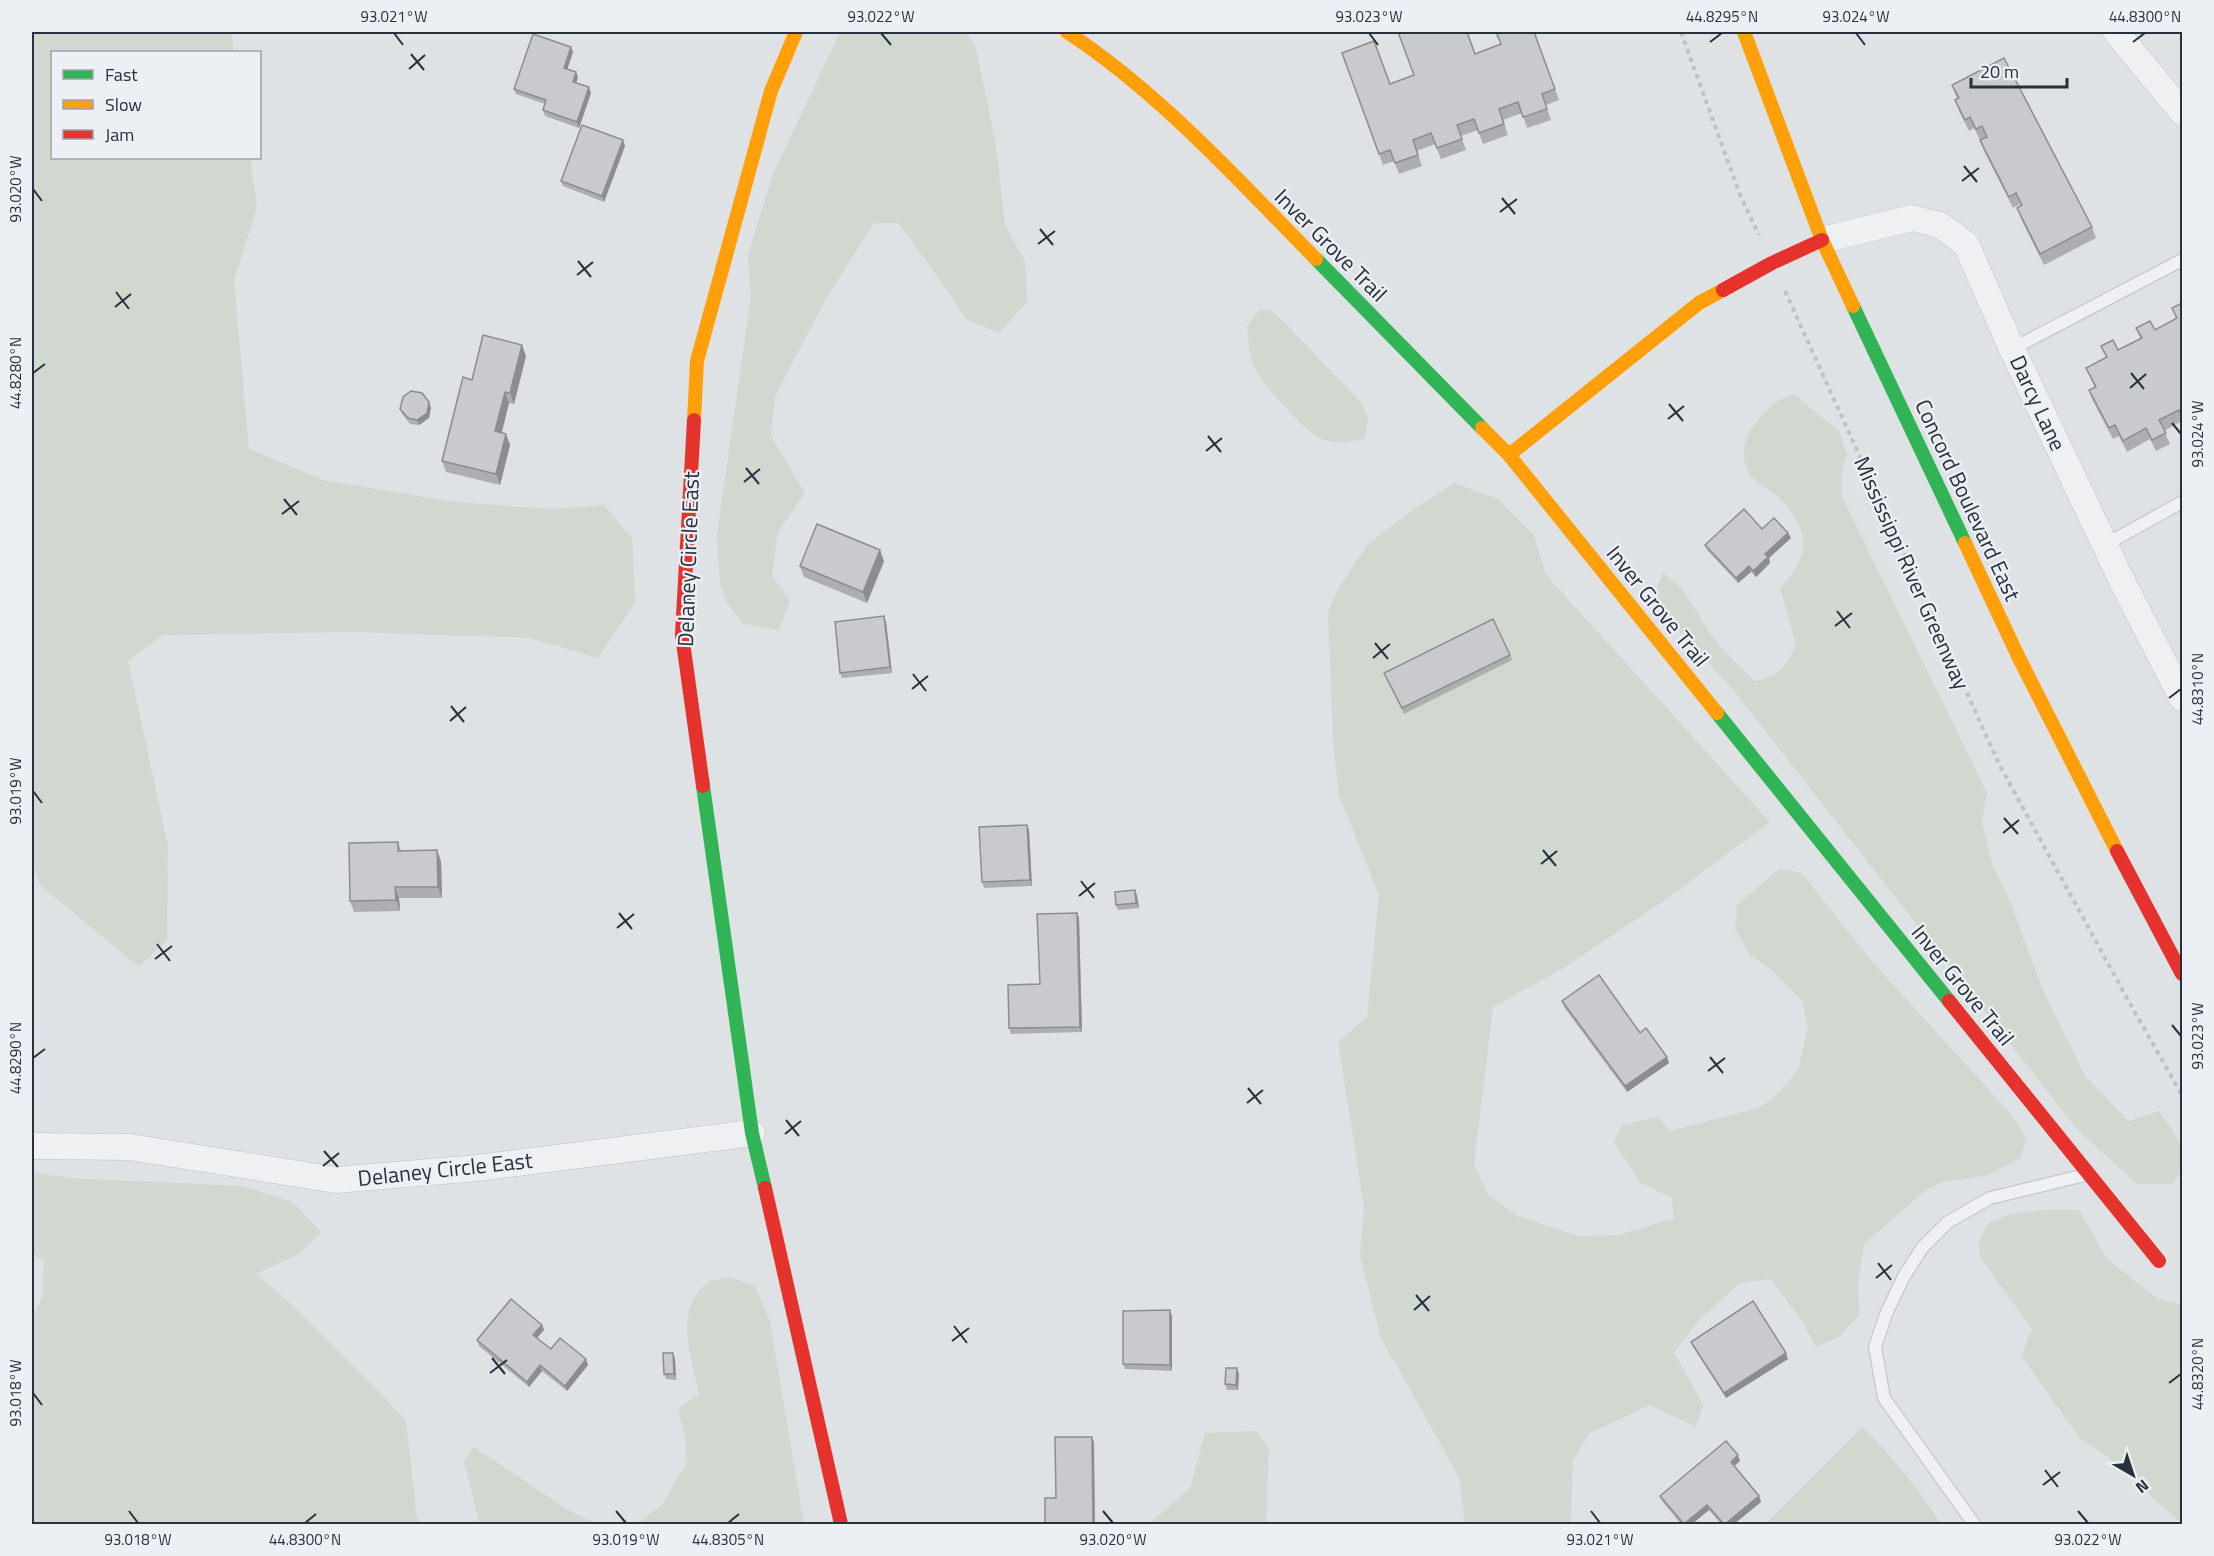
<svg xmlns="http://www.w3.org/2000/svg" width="2214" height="1556" viewBox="0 0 2214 1556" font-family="'Titillium Web',sans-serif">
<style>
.green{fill:#d0d8d0}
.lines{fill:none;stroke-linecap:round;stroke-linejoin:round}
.lane-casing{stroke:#bec0c3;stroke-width:14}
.street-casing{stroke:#bec0c3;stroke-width:27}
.path{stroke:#bec1c5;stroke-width:4;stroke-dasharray:4.5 4.5;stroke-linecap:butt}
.lane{stroke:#eff0f1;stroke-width:12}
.street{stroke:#eff0f1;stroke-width:26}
.fast{stroke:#30b455;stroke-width:14}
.slow{stroke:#ff9f0a;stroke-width:14}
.jam{stroke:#e5322d;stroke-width:14}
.wall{fill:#acaeb0}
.shaded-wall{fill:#8c8d90}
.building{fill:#c8cacd;stroke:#8c8d90;stroke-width:1.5}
.ticks{fill:none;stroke:#27303d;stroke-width:2}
.labels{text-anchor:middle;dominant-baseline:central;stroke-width:4.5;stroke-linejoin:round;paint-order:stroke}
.street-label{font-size:22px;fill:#27303d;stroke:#ecf0f4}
.neatline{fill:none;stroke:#27303d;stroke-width:2}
.ticks-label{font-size:15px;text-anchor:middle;fill:#27303d}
</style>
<rect width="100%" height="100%" fill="#dfe2e5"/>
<!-- green -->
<g class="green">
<polygon points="32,32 231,32 234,52 52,52 52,158 250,158 257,207 234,281 249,449 323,480 455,502 552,509 604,505 632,538 635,603 598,658 530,638 352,632 163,635 128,661 168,846 167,940 139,967 40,885 32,861"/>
<polygon points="840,32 966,32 976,49 996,145 1005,225 1025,261 1027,302 999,333 967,320 932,269 898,223 874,223 826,299 775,396 771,436 805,493 778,532 772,576 790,600 779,630 743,624 727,603 720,584 717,535 751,296 748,255 773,174"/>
<path d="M1259,310H1272L1361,402L1368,417L1365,439C1350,442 1338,444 1324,440C1307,435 1261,383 1254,366C1249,354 1248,339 1247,326Z"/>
<path d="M1793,394L1839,431L1847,455L1842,469V497L1987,793L1982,823L1992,863L2011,904L2043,990L2085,1076L2129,1121L2159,1111C2170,1127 2188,1146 2182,1168C2181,1173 2175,1180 2172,1184H2137L2076,1128L1730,686L1651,600L1663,573C1688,591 1689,600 1704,624C1714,640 1740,669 1755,681C1780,675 1786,667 1796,644L1780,588C1812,556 1810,528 1778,497C1770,490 1756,484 1750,474C1744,464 1742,456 1745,444C1747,436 1749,431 1755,424C1768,409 1774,400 1793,394Z"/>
<polygon points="1454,483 1498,499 1534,535 1546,575 1770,822 1671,896 1562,969 1493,1007 1474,1165 1488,1194 1517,1216 1578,1236 1619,1235 1674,1218 1672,1198 1641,1183 1614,1142 1622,1125 1659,1117 1669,1131 1759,1108 1775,1097 1798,1070 1808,1027 1802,1001 1774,972 1749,954 1735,929 1737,905 1779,869 1802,873 1868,957 1991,1092 2012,1116 2026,1138 2021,1158 1985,1176 1943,1182 1927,1189 1864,1244 1858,1284 1859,1315 1840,1336 1816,1347 1802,1321 1771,1279 1740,1283 1701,1318 1674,1352 1703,1405 1696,1427 1650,1405 1590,1433 1573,1460 1571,1524 1465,1524 1459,1477 1381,1338 1360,1256 1364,1207 1338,1042 1367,1017 1379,895 1339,795 1333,743 1328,612 1339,587 1368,544 1413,510"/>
<polygon points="32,1172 70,1178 242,1186 293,1202 321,1232 299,1254 256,1274 292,1305 384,1397 406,1421 417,1517 421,1524 32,1524 32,1319 43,1295 44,1261 32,1253"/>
<polygon points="2043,1210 2079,1210 2106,1258 2158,1299 2182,1304 2182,1524 2105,1455 2080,1438 2021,1356 2032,1329 1980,1257 1979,1241 1990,1222 2010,1214"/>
<path d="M730,1277L755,1286L770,1321L804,1524H637L663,1504L687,1462L685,1437L678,1409L699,1394C692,1360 673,1309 707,1283C713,1279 723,1279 730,1277Z"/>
<path d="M1862,1427C1893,1456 1918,1489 1941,1524H1765Z"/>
<polygon points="1256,1431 1269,1449 1266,1524 1149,1524 1190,1488 1205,1433"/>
<polygon points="474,1447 568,1510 597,1524 480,1524 464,1462"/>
</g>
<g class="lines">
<!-- lane casing -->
<g class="lane-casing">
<g id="lane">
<polyline points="2012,349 2182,260"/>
<polyline points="2105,545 2182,502"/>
<polyline points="1974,1524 1884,1398 1875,1347 1886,1314 1903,1278 1922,1248 1948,1222 1990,1198 2085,1175"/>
</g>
</g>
<!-- street casing -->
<g class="street-casing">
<g id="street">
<polyline points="2116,32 2182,112"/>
<polyline points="1822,240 1912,218 1940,225 1966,244 2012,349 2122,581 2182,698"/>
<polyline points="32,1146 130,1147 336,1180 477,1168 752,1133"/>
</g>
</g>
<!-- path -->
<g class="path">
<polyline points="1681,32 1740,195 1759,235"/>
<polyline points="1785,291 1999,764 2129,1002 2182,1095"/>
</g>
<!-- lane -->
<use href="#lane" class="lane"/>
<!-- street -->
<use href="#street" class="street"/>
<!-- fast -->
<g class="fast">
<polyline points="1316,259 1482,428"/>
<polyline points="1853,306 1965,543"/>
<polyline points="1717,713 1949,1001"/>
<polyline points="703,786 752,1133 765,1188"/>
</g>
<!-- slow -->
<g class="slow">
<path d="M1067,32C1160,93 1238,180 1316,259"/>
<polyline points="1744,32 1822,240 1853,306"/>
<polyline points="694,420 697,361 771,91 796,32"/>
<polyline points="1482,428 1509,455 1717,713"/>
<polyline points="1509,455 1699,303 1723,290"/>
<polyline points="1965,543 2019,658 2117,851"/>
</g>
<!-- jam -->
<g class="jam">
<polyline points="1723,290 1772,263 1822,240"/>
<polyline points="694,420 682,635 703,786"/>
<polyline points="2117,851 2182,974"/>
<polyline points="1949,1001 2159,1261"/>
<polyline points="765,1188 841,1524"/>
</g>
</g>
<!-- wall -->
<g class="wall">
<polygon points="1534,32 1559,100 1546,105 1551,120 1527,128 1522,113 1503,120 1508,135 1483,144 1478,130 1461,136 1466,150 1441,159 1435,144 1417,151 1422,166 1399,174 1394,161 1383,165 1342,53 1390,84 1475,54"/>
<polygon points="573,52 567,69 578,77 576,83 591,93 579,128 545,116 543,110 545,104 516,94 514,89"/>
<polygon points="1952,85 2092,227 2096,238 2044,265 2021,219 2017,208 2021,206 2020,204 2013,208 1984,151 1980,140 1974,128 1969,131 1959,111 1955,100 1957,99"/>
<polygon points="625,146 604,202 563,186 561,181"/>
<polygon points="2182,303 2182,421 2164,431 2170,444 2156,451 2150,439 2127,452 2119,436 2113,439 2093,401 2089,390 2095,388 2086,368 2106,358 2101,346 2118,350 2140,338 2136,328 2155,330 2176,319 2172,308"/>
<polygon points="526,356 514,404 509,403 502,433 506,434 510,445 500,485 446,472 442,461 472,380"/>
<polygon points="429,402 431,408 429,418 419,425 410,424 402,414 400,409"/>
<polygon points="1762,529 1788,533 1791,538 1769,558 1770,563 1756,577 1751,572 1738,583 1707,550 1705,545"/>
<polygon points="884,561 867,603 804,577 800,566"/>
<polygon points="886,622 892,673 842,678 840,673"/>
<polygon points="1510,655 1512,660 1404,714 1384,673"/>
<polygon points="1027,825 1029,830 1032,886 984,888 982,882"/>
<polygon points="398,842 401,851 441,861 442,898 399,898 400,911 354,912 350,901"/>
<polygon points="1135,890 1137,896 1139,908 1118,910 1116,905"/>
<polygon points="1077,913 1079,918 1082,1032 1011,1034 1009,1028 1040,984"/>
<polygon points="1562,1001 1640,1033 1669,1063 1627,1092 1564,1007"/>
<polygon points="1172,1316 1172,1371 1125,1369 1123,1364"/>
<polygon points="542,1325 544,1330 537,1338 551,1349 586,1359 588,1365 567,1391 542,1371 529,1387 479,1346 477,1340"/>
<polygon points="1691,1342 1788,1359 1726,1398 1693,1347"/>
<polygon points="673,1353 675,1359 676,1380 666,1379 664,1374"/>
<polygon points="1239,1374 1238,1390 1227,1390 1225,1384"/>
<polygon points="1740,1461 1734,1466 1759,1496 1761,1502 1734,1524 1721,1524 1709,1510 1692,1524 1681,1524 1662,1501 1660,1496"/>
</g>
<!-- shaded-wall -->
<g class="shaded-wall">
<polygon points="571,47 573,52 566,73 564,68"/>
<polygon points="576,72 578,77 575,87 573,82"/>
<polygon points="589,87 591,93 579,128 577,122"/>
<polygon points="623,140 625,146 604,202 602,196"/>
<polygon points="522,345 526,356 514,404 510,393"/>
<polygon points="505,392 509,403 499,442 495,431"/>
<polygon points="429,402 431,408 429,418 419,425 417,420"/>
<polygon points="506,434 510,445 500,485 496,474"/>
<polygon points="1788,533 1791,538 1769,558 1770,563 1756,577 1753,571 1765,554"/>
<polygon points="880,550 884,561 867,603 863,592"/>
<polygon points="1749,566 1751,572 1738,583 1736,578"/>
<polygon points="884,616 886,622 892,673 890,667"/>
<polygon points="1027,825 1029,830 1032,886 1030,880"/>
<polygon points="437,850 441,861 442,898 438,887"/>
<polygon points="395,887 399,898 400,911 396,900"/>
<polygon points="1135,890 1137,896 1139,908 1136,903"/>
<polygon points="1077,913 1079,918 1082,1032 1080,1027"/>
<polygon points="1667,1057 1669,1063 1627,1092 1625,1086"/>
<polygon points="1170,1310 1172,1316 1172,1371 1170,1365"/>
<polygon points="542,1325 544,1330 535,1340 533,1335"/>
<polygon points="673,1353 675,1359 676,1380 674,1374"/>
<polygon points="1786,1353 1788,1359 1726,1398 1724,1393"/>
<polygon points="586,1359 588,1365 567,1391 565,1386"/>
<polygon points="540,1365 542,1371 529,1387 527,1382"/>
<polygon points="1237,1368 1239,1374 1238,1390 1236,1385"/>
<polygon points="1092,1437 1094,1442 1095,1524 1093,1524"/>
<polygon points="1738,1455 1740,1461 1733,1467 1731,1462"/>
<polygon points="1759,1496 1761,1502 1734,1524 1725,1524"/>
<polygon points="1707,1505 1709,1510 1692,1524 1684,1524"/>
</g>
<!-- building -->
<g class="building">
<polygon points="1398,32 1467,32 1475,54 1501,44 1496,32 1534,32 1555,89 1542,94 1547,109 1523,117 1518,102 1499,109 1504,124 1479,133 1474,119 1457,125 1462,139 1437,148 1431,133 1413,140 1418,155 1395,163 1390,150 1379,154 1342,53 1374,41 1390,84 1414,75"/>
<polygon points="533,34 571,47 564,68 576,72 573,82 589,87 577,122 543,110 546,100 514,89"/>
<polygon points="2004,58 2092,227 2040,254 2017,208 2022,205 2016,193 2009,197 1980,140 1987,137 1982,126 1976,129 1970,117 1965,120 1955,100 1959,98 1952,85"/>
<polygon points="582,125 623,140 602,196 561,181"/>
<polygon points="2182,303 2182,416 2179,410 2159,420 2166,433 2152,440 2146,428 2123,441 2115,425 2109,428 2089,390 2096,387 2086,368 2107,357 2101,346 2113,340 2118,350 2142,338 2136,328 2150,321 2155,330 2177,318 2172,308"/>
<polygon points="483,335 522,345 510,393 505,392 495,431 506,434 496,474 442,461 463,377 472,380"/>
<polygon points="411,391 422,393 429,402 427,413 417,420 408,418 400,409 403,397"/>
<polygon points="1744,509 1762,529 1774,518 1788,533 1765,554 1768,557 1753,571 1749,566 1736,578 1705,545"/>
<polygon points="817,524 880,550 863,592 800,566"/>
<polygon points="884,616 890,667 840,673 835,622"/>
<polygon points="1493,619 1510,655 1402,708 1384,673"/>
<polygon points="1027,825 1030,880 982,882 979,827"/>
<polygon points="398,842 398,851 437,850 438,887 395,887 396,900 350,901 349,843"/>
<polygon points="1135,890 1136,903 1116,905 1115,892"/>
<polygon points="1077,913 1080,1027 1009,1028 1008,985 1040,984 1037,914"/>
<polygon points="1599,975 1640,1033 1646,1028 1667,1057 1625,1086 1562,1001"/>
<polygon points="511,1299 542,1325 533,1335 551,1349 560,1338 586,1359 565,1386 540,1365 527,1382 477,1340"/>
<polygon points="1753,1301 1786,1353 1724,1393 1691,1342"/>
<polygon points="1170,1310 1170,1365 1123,1364 1123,1311"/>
<polygon points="663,1353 673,1353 674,1374 664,1374"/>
<polygon points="1226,1368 1237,1368 1236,1385 1225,1384"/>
<polygon points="1055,1437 1092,1437 1093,1524 1045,1524 1045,1498 1056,1498"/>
<polygon points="1726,1441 1738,1455 1731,1462 1759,1496 1725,1524 1724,1524 1707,1505 1684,1524 1660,1496"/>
</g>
<!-- ticks -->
<path class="ticks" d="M394,33L403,45M881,33L891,45M1369,33L1378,45M1856,33L1865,45M1710,42L1722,33M2133,42L2145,33M411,54L424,70M409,69L425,55M1964,166L1977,182M1962,181L1979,168M33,189L42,201M1502,198L1515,214M1500,212L1517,199M1040,229L1053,245M1038,244L1055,231M578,261L591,277M577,275L593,262M116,292L129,309M115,307L131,294M33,373L45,364M2131,373L2144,389M2130,388L2146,374M1669,404L1683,421M1668,419L1684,406M2172,423L2181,434M1208,436L1221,452M1206,451L1222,438M746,468L759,484M744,482L760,469M284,499L297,515M282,514L299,501M1837,611L1850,628M1835,626L1852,613M1375,643L1388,659M1373,658L1390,644M913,674L926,691M912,689L928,676M2169,698L2181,689M451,706L464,722M450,721L466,707M33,791L42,803M2004,818L2018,834M2003,833L2019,820M1543,850L1556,866M1541,864L1557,851M1081,881L1094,898M1079,896L1095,883M619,913L632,929M617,928L634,914M157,944L170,961M155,959L172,946M2172,1025L2181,1036M1710,1057L1723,1073M33,1058L45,1049M1708,1071L1725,1058M1248,1088L1261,1104M1247,1103L1263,1090M786,1120L799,1136M785,1134L801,1121M324,1151L338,1167M323,1166L339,1153M1878,1263L1891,1280M1876,1278L1892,1265M1416,1295L1429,1311M1414,1310L1430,1296M954,1326L967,1343M952,1341L969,1328M492,1358L505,1374M490,1373L507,1360M2169,1383L2181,1374M33,1393L42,1405M2045,1470L2058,1487M2043,1485L2060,1472M129,1511L138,1523M616,1511L626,1523M1103,1511L1113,1523M1591,1511L1600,1523M2078,1511L2088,1523M305,1523L316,1514M728,1523L739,1514"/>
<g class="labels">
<!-- street labels -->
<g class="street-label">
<text transform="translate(1331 245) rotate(45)">Inver Grove Trail</text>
<text transform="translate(2038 403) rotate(65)">Darcy Lane</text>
<text transform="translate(1968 500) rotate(65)">Concord Boulevard East</text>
<text transform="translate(688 559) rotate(-88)">Delaney Circle East</text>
<text transform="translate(1912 573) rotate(66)">Mississippi River Greenway</text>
<text transform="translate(1658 606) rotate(51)">Inver Grove Trail</text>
<text transform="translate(1963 985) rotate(51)">Inver Grove Trail</text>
<text transform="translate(445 1169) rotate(-6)">Delaney Circle East</text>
</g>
</g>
<!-- border -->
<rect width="2214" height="1556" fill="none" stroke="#ecf0f4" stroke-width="66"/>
<!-- legend -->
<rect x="51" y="51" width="210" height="108" fill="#ecf0f4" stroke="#9da3ab" stroke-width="1.5"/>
<rect x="63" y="70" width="30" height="9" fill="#30b455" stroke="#9da3ab" stroke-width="1.5"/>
<text x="105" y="81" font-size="18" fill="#27303d">Fast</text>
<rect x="63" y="100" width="30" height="9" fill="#ff9f0a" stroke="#9da3ab" stroke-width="1.5"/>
<text x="105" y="111" font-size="18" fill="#27303d">Slow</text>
<rect x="63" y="130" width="30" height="9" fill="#e5322d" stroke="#9da3ab" stroke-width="1.5"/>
<text x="105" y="141" font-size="18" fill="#27303d">Jam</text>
<!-- north arrow -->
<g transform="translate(2133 1475) rotate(141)" stroke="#ecf0f4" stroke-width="4.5" paint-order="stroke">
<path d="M0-4.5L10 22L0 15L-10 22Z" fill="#27303d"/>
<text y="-9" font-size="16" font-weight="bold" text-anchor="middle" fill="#27303d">N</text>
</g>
<!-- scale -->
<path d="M1971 78v9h96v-9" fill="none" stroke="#27303d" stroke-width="3"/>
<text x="1980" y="78" font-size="18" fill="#27303d" stroke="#ecf0f4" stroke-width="4.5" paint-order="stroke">20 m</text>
<rect x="33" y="33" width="2148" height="1490" class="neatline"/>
<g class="ticks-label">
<text x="394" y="22">93.021°W</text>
<text x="881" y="22">93.022°W</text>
<text x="1369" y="22">93.023°W</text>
<text x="1722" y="22">44.8295°N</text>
<text x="1856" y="22">93.024°W</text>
<text x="2145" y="22">44.8300°N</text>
<text transform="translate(16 189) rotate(-90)" y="5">93.020°W</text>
<text transform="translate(16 373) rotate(-90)" y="5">44.8280°N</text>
<text transform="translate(2198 434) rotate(-90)" y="5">93.024°W</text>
<text transform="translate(2198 689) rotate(-90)" y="5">44.8310°N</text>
<text transform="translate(16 791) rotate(-90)" y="5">93.019°W</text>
<text transform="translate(2198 1036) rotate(-90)" y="5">93.023°W</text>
<text transform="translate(16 1058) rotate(-90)" y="5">44.8290°N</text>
<text transform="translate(2198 1374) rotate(-90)" y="5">44.8320°N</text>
<text transform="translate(16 1393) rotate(-90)" y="5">93.018°W</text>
<text x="138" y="1545">93.018°W</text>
<text x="305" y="1545">44.8300°N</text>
<text x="626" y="1545">93.019°W</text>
<text x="728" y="1545">44.8305°N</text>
<text x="1113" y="1545">93.020°W</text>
<text x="1600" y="1545">93.021°W</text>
<text x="2088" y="1545">93.022°W</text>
</g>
</svg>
